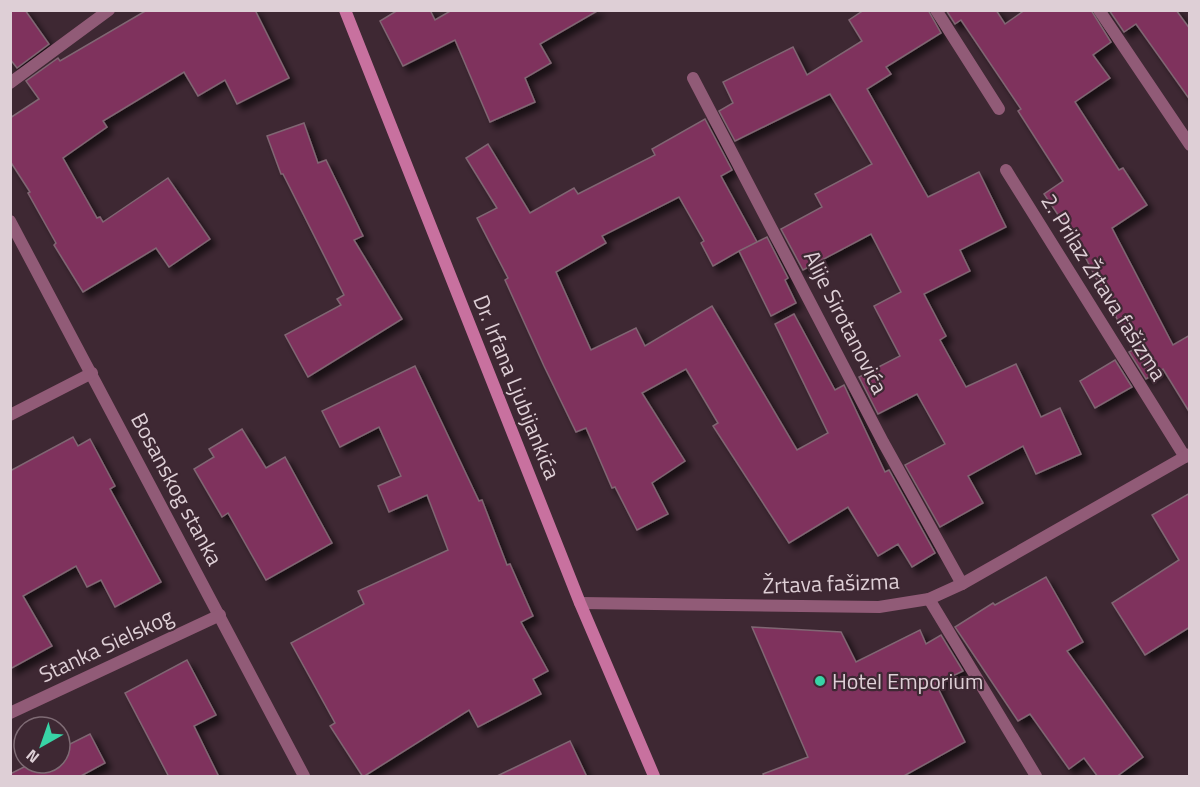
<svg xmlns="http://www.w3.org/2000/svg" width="1200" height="787" viewBox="0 0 1200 787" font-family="'Titillium Web',sans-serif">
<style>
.building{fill:#7f315d;stroke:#806673;stroke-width:1.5;filter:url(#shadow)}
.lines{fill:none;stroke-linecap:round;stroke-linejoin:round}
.street{stroke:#915b77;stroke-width:12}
.secondary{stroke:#c8719f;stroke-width:12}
.poi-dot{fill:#38d4a6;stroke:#3e2833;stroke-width:2}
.labels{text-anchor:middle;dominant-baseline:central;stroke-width:4.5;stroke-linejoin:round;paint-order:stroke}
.street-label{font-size:22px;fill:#decfd6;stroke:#3e2833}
.poi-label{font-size:22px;fill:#decfd6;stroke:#3e2833;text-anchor:start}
</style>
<defs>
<filter id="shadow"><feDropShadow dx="5.5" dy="5.5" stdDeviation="3" flood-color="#0009"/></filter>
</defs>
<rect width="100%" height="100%" fill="#3e2833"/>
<!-- building -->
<g class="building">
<polygon points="10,10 25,10 49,44 17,68 10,59"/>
<polygon points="147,10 255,10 289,78 237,104 225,80 198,96 184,72 103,121 107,127 63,158 97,218 100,217 103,222 168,178 210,239 169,267 156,248 83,292 54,245 56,243 28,193 30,192 10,161 10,118 39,99 26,81 58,58 60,61"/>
<polygon points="398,10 430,10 435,20 452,10 599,10 540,44 551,63 525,78 535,102 490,122 455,40 403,66 380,21"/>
<polygon points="864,10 928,10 941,33 886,67 891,74 867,89 928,197 979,172 1006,227 960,250 970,271 924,294 946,336 940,340 966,387 1016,364 1041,417 1060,408 1081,454 1036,474 1023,446 968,476 983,503 940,527 905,465 945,444 917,394 878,414 859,377 900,356 874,306 901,292 871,234 803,270 781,229 822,207 815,194 872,164 830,94 735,141 719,111 733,103 723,82 793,47 807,75 862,41 849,20"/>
<polygon points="946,10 996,10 1005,24 1025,10 1091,10 1111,42 1093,55 1110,78 1075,102 1119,170 1123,168 1147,205 1112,228 1173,345 1190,335 1190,413 1163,369 1146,379 1129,352 1133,350 1081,249 1044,194 1063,181 1018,111 1021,109 961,20 955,24"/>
<polygon points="1109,10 1176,10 1190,29 1190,100 1136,24 1124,32"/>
<polygon points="705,119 732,170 721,176 757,242 739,251 767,237 788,278 785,280 796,303 771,316 739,251 713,266 701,243 704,241 679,197 602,236 606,243 556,272 591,350 636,328 645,346 712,306 797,450 828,433 775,324 794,314 835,390 844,385 885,472 889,470 935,553 912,567 898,544 878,556 848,507 789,543 713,426 718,423 686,369 642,393 685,461 652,483 668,514 637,530 615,487 612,488 586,428 576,432 544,366 505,280 508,278 477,218 497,208 466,158 488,144 530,213 574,188 578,194 655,155 652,149"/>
<polygon points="304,123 318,163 326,160 363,236 354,240 402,319 308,377 285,335 341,305 337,299 344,295 283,174 281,174 267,136"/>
<polygon points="1115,360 1132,387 1095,408 1080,381"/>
<polygon points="415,366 479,501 482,500 507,565 510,564 533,616 521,622 548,671 533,679 541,694 478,727 469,710 363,777 330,726 335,723 291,643 364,604 358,591 448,550 427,495 389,512 378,486 401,476 379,427 340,447 322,411"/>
<polygon points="242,429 266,468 285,457 332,543 266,580 228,513 222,517 194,469 214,457 209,449"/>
<polygon points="73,437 78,446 90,439 115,486 110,489 161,582 115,607 101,580 87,587 76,566 23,596 52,646 10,669 10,471"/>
<polygon points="1190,493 1190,627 1145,655 1112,603 1179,560 1152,515"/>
<polygon points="1046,577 1083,642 1067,651 1143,757 1116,777 1098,777 1084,758 1069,769 1030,714 1018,721 955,627 993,603 995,605"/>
<polygon points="752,627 841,632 856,662 920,630 926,644 941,635 963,671 936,684 965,742 902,777 764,777 763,774 808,757"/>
<polygon points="187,660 216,715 194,726 219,777 169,777 125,693"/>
<polygon points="90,734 105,763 79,777 10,777 10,774 32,763 60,763 60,749"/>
<polygon points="570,741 587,777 495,777"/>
</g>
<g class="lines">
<!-- street -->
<g class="street">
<polyline points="936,10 999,109"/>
<polyline points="1099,10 1190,145"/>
<polyline points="693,78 883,442 962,584"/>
<polyline points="10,83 109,10"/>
<polyline points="1006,170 1185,457"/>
<polyline points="10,221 304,776"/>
<polyline points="10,415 92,373"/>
<polyline points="929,599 1036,776"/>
<polyline points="580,603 879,607 929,599 962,584 1190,454"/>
<polyline points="10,713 220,615"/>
</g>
<!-- secondary -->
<polyline class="secondary" points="345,10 580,603 654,776"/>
</g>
<!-- markers -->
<circle class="poi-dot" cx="820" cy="681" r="6"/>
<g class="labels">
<!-- street labels -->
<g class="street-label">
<text transform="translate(1104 287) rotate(58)">2. Prilaz Žrtava fašizma</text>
<text transform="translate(846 322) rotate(63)">Alije Sirotanovića</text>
<text transform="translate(517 387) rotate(68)">Dr. Irfana Ljubijankića</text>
<text transform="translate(177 489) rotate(62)">Bosanskog stanka</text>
<text transform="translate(831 583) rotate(-2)">Žrtava fašizma</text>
<text transform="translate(106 645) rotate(-25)">Stanka Sielskog</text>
</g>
<!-- poi labels -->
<g class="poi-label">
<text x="832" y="681">Hotel Emporium</text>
</g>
</g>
<!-- border -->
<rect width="1200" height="787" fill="none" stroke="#decfd6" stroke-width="24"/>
<!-- north arrow -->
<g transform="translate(42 745) rotate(220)"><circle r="28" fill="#3e2833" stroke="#7e6b74" stroke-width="1.5"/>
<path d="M0-4.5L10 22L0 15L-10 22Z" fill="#38d4a6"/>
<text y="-9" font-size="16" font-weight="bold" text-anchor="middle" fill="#decfd6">N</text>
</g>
</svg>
